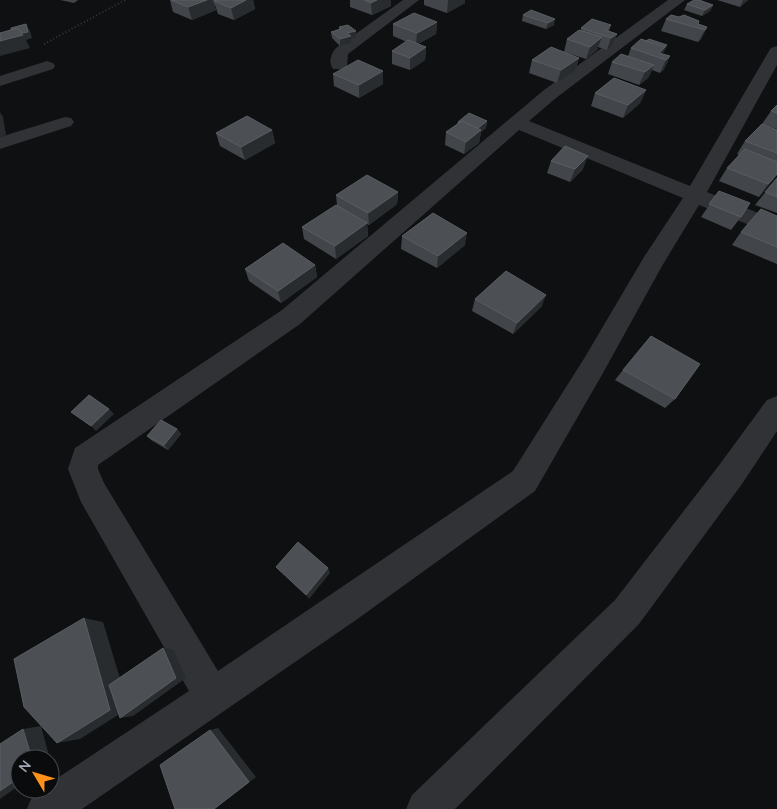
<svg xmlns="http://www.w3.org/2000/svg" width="777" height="809" viewBox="0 0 777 809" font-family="Quicksand,sans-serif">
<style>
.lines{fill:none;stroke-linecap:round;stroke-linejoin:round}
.path{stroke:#36393d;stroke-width:2;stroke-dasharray:1 2.5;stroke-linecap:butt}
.minor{fill:#303236;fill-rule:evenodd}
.wall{fill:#424549}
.shaded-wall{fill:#292c2e}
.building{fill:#4c5054;stroke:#595e63}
</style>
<rect width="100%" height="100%" fill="#0f1011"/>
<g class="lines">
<!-- path -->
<polyline class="path" points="44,44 125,0"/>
<!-- minor -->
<g class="minor">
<path d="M403,0H419L348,54L347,66L345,69H333C328,62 331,54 336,48Z"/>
<path d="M668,0H685L556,98L529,121L690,186L769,51L771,48L777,46V65L707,192L777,221V236L699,205L662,266L603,373L535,491L356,620L82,809H27C32,796 35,789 50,789V783L189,691L81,502L68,469L75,448L282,310L544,90ZM519,130L683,198L644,257L585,357L513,471L218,671L104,483L98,469V465L300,324Z"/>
<polygon points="47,61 53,63 55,66 53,69 0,86 0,76"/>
<polygon points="65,117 71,118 74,122 71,126 0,149 0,137"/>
<polygon points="777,396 777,431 742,484 639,624 455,809 406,809 412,795 615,600 720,464 767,400"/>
</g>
</g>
<!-- wall -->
<g class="wall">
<polygon points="60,0 78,0 74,3"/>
<polygon points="170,0 253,0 255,9 234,20 218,14 215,5 214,5 216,10 192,20 173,12"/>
<polygon points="350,0 391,0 391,6 372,15 350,7"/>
<polygon points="424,0 465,0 465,3 447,13 424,5"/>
<polygon points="717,0 748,0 740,7"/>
<polygon points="687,4 713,5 710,11 702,16 684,10"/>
<polygon points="523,15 554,25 546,29 522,21"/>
<polygon points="679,17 707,27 701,39 698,42 661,31 666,19"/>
<polygon points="437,22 436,34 418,44 426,47 425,60 410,70 392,64 392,51 407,42 393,36 393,24"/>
<polygon points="611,25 609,31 617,34 612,46 607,50 598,47 597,50 586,59 564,52 567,39 581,30 581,28"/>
<polygon points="339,27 356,31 356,38 351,39 351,43 340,46 332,38 331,32 339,29"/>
<polygon points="646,41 667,45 664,51 662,54 670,56 664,69 660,73 652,70 648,78 639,85 608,74 612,62 628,56 631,48"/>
<polygon points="579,58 575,71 557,83 529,73 532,60"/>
<polygon points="333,74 383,84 359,98 334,86"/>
<polygon points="646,90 640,103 623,118 591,106 595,93"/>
<polygon points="777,105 777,129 762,124 771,111"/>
<polygon points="487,121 486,128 481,132 479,143 464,154 445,145 446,132 457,124 458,122"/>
<polygon points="272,130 275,143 245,160 220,146 216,133"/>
<polygon points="777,130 777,175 759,197 719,181 727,168 739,155 737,154 745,141"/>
<polygon points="551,161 583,169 570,182 547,173"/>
<polygon points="777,178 777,213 755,205"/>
<polygon points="719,191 741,217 731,230 701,217"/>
<polygon points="398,192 397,204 369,225 367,224 368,236 336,259 304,239 302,227 337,205 336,195"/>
<polygon points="777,216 777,264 732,245 741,232"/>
<polygon points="402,236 465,245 437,268 401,249"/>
<polygon points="315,265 317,277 281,303 249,281 245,269"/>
<polygon points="475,299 542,306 513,334 472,311"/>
<polygon points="623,370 675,399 665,408 615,380"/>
<polygon points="177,429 181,434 168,450 151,440 147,436"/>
</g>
<!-- shaded-wall -->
<g class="shaded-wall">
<polygon points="207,0 213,0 216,10 192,20 188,7"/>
<polygon points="246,0 253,0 255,9 234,20 231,8"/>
<polygon points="377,0 391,0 391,6 372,15 371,3"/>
<polygon points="448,0 465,0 465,3 447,13"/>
<polygon points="743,0 748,0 740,7"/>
<polygon points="713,5 710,11 702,16 705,10"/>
<polygon points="555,19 554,25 546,29 548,23"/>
<polygon points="437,22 436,34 416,45 417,33"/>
<polygon points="26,24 30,31 32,38 26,40 30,48 0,56 0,41"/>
<polygon points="707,27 701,39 698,42 705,30"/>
<polygon points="356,31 356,38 351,39 351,43 340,46 340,39 347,33"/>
<polygon points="617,34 612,46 607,50 611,38"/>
<polygon points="602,37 597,50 586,59 590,47"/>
<polygon points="667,45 660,58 658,57 657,58 659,53"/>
<polygon points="426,47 425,60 410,70 410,58"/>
<polygon points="670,56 664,69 660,73 666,60"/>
<polygon points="579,58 575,71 557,83 561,70"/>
<polygon points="654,65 648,78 639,85 645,72"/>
<polygon points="383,71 383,84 359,98 359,85"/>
<polygon points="646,90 640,103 623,118 628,105"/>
<polygon points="0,112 3,117 6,135 0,137"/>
<polygon points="487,121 486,128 481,132 479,143 464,154 466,142 476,130"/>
<polygon points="272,130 275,143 245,160 241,147"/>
<polygon points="588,156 583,169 570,182 575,169"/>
<polygon points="777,174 777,175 759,197 768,184"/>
<polygon points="398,192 397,204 369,225 368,213"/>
<polygon points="367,223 368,236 336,259 335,246"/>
<polygon points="467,233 465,245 437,268 438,256"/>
<polygon points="315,265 317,277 281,303 278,291"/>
<polygon points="546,295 542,306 513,334 517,323"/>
<polygon points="109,409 114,414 96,431 91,426"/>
<polygon points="177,429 181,434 168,450 164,445"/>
<polygon points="328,568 330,573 309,599 306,595"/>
<polygon points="84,618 103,622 129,708 80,739 57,743"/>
<polygon points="163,648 173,649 186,678 133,716 120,718"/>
<polygon points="41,726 51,763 50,764 50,759 32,759 23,729"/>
<polygon points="218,728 256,777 214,809 210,730"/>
<polygon points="20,777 20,785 0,799 0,791"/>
</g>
<!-- building -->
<g class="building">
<polygon points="171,0 207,0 188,7"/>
<polygon points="217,0 246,0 231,8 214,1"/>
<polygon points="364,0 377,0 371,3"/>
<polygon points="694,0 699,0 713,5 705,10 687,4"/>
<polygon points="531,10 555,19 548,23 523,15"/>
<polygon points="414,13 437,22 417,33 393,24"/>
<polygon points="671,15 679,17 684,15 699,21 698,24 707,27 705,30 666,19"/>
<polygon points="592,19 611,25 605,30 617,34 611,38 581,28"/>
<polygon points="26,24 28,32 22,33 18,28 11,30 11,28"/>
<polygon points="348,25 356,31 347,33 351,36 340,39 331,32 341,29 339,27"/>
<polygon points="18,28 23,35 0,41 0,33"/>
<polygon points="579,30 602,37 590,47 567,39"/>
<polygon points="641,39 665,47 659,53 670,56 666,60 631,48"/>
<polygon points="649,39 667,45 665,47 646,41"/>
<polygon points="408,40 426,47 410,58 392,51"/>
<polygon points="551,47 579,58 561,70 532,60"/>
<polygon points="621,54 654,65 645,72 612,62"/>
<polygon points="358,60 383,71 359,85 333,74"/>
<polygon points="614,78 646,90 628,105 595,93"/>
<polygon points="777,105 777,113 771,111"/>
<polygon points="469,113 487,121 478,128 462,121 459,123 458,122"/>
<polygon points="247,116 272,130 241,147 216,133"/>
<polygon points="462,121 481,130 466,142 446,132"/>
<polygon points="762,124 777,130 777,153 745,141"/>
<polygon points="565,146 588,156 575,169 551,161"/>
<polygon points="745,149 777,162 777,174 768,184 727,168"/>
<polygon points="367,175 398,192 368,213 336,195"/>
<polygon points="777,178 777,197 765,192"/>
<polygon points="719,191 750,203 741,217 709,204"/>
<polygon points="336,205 367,223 335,246 302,227"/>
<polygon points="761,209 777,216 777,247 741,232"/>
<polygon points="433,213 467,233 438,256 402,236"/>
<polygon points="283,243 315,265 278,291 245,269"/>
<polygon points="506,271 546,295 517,323 475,299"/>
<polygon points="651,336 700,364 675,399 623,370"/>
<polygon points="89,395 109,409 91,426 71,412"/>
<polygon points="161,420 177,429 164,445 147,436"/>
<polygon points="298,542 328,568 306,595 276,567"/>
<polygon points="84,618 110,710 57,743 24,707 14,659"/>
<polygon points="163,648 176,678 120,718 109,685"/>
<polygon points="23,729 32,759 20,759 20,777 0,791 0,744"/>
<polygon points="210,730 249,782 214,809 175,809 160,765"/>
</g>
<!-- north arrow -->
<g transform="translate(35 774) rotate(308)"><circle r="24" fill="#0a0b0c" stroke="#464a4f"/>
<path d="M0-4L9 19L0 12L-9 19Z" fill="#ff901a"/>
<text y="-8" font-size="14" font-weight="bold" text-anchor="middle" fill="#9fa8b3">N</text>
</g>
</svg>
